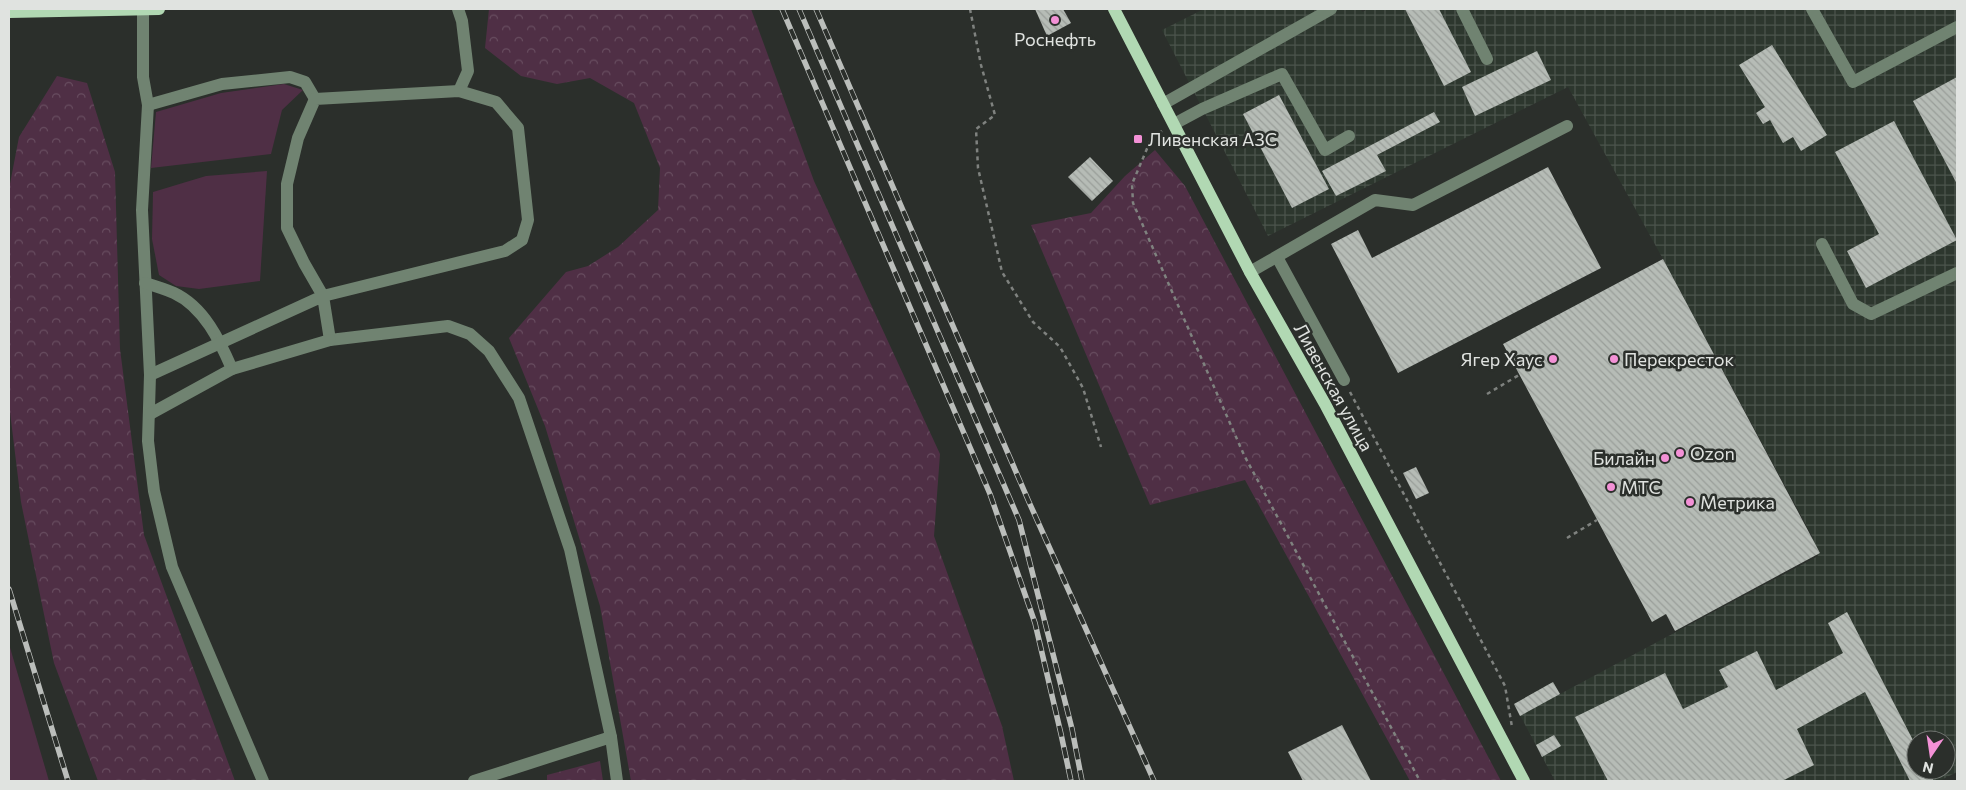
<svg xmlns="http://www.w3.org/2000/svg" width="1966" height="790" viewBox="0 0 1966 790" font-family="Commissioner,sans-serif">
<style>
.industrial{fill:url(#industrial-grid);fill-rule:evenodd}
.grass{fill:#4f2f45}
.forest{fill:url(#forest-crowns)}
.building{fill:url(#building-back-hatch)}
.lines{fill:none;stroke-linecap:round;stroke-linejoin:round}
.path{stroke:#7f827f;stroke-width:2.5;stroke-dasharray:4 4;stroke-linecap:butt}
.minor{stroke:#708371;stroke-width:12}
.major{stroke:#b1d8b3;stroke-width:12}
.rail-casing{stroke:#bbbebb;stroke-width:5.5}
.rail{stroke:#2b2f2b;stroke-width:4;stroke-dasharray:11;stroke-linecap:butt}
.poi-dot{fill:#f391d6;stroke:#2b2f2b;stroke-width:2}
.labels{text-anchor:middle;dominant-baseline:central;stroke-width:5;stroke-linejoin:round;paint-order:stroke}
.poi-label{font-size:18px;fill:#e0e3e0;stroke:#2b2f2b;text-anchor:start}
.street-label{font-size:18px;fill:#e0e3e0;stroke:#2b2f2b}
</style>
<defs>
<pattern id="industrial-grid" width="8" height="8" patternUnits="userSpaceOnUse" patternTransform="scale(1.25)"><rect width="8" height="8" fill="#2d372e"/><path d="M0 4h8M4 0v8" fill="none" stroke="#4b544c"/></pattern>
<pattern id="forest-crowns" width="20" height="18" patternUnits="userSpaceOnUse" patternTransform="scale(1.25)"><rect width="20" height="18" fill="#4f2f45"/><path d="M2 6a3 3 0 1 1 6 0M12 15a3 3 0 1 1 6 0" fill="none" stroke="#684d60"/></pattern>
<pattern id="building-back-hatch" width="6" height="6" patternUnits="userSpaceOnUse" patternTransform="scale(1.25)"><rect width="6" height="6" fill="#b6bcb6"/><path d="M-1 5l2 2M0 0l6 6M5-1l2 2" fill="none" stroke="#999e99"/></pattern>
</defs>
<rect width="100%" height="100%" fill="#2b2f2b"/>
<!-- industrial -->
<path class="industrial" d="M1204,9H1361L1362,12L1368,9H1957V772L1939,781H1555L1514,704L1553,682L1560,694L1818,556L1812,536L1663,259L1568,87L1268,236L1162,30ZM1916,740H1946V770H1916Z"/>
<!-- grass -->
<g class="grass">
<polygon points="284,84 303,90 282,110 271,154 151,168 156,112 221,93"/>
<polygon points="267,171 260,281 199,289 176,286 159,275 152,239 153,192 206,176"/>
<polygon points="9,644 49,781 9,781"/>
</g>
<!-- forest -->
<g class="forest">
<polygon points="489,9 751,9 814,181 940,454 934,536 1002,726 1014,781 631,781 600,606 545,426 509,338 566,272 588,266 618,247 658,210 660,168 634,103 590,78 557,84 521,76 485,48"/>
<polygon points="57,76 87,83 115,172 120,349 144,535 235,781 98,781 54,663 21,502 9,404 9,189 19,137"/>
<polygon points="1155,150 1185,186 1501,781 1410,781 1245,480 1150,505 1031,225 1091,213 1125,176"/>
<polygon points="600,761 603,781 547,781 547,775"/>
</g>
<!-- building -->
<g class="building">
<polygon points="1035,9 1063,9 1071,23 1047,36"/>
<polygon points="1405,9 1439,9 1471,72 1444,86"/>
<polygon points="1772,45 1827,135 1801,151 1793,137 1783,143 1770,120 1763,124 1756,113 1765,107 1739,65"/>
<polygon points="1537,51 1551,80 1475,116 1462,87"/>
<polygon points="1957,77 1957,184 1913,101"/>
<polygon points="1279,95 1329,189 1292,208 1243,114"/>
<polygon points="1434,112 1440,122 1377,155 1386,171 1336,196 1322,171"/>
<polygon points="1894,121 1957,240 1866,288 1847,251 1879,234 1835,152"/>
<polygon points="1090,157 1113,181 1092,201 1068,177"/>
<polygon points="1548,167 1601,268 1398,373 1331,244 1358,230 1372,258"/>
<polygon points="1663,259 1820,553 1675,631 1666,614 1652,622 1503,344"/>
<polygon points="1416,467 1429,493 1416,499 1403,473"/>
<polygon points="1847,612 1916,746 1916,770 1928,770 1934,781 1910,781 1865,692 1797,729 1814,765 1782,781 1608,781 1575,717 1665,673 1683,709 1728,687 1719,670 1757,651 1776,690 1843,653 1828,623"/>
<polygon points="1553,682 1560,694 1520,716 1514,704"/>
<polygon points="1342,725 1371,781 1303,781 1288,752"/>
<polygon points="1554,735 1561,746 1542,757 1536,745"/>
</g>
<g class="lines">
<!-- path -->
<g class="path">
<polyline points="970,9 981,65 995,115 976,129 978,168 1002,272 1033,322 1060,347 1083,388 1101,447"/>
<polyline points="1162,131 1152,137 1132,184 1133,203 1244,455 1420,781"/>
<polyline points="1350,392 1505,686 1512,727"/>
<polyline points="1487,394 1519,375"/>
<polyline points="1567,538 1597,520"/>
</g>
<!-- minor -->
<g class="minor">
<polyline points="143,9 143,77 148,105 142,210 150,375 148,441 154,491 172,567 263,781"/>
<polyline points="458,9 462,21 468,71 459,91"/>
<polyline points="1462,9 1487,59"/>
<polyline points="1812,9 1853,82 1957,27"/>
<polyline points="1163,104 1331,9"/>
<polyline points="148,105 222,84 290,77 305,82 315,99"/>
<polyline points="1174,124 1202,109 1282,74 1325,150 1349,136"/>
<polyline points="1822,244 1853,304 1871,314 1957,273"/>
<polyline points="1277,257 1344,380"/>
<polyline points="1250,272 1375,200 1413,205 1567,126"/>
<path d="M145,283C155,286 165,289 174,293C204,307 220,341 232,369"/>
<polyline points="150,375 323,296 505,251 522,240 528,220 518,128 496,102 459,91 315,99 298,138 287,184 287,228 304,263 323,296 330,340 448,326 470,334 489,351 519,398 570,549 611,737 617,781"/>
<polyline points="150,414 232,369 330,340"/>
<polyline points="474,781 611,737"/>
</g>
<!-- major -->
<g class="major">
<polyline points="1114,9 1250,272 1325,404 1524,781"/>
<polyline points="9,12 159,9"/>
</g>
<!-- rail casing -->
<g class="rail-casing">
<g id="rail">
<polyline points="782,9 990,494 1035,623 1061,734 1071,781"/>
<polyline points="799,9 1019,520 1072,729 1082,781"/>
<polyline points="816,9 1029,502 1154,781"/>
<polyline points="9,589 68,781"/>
</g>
</g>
<!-- rail -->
<use href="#rail" class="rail"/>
</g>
<!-- markers -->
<g class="poi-dot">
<circle cx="1055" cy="20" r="5"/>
<rect x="1133" y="134" width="10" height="10" rx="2.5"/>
<circle cx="1553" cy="359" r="5"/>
<circle cx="1614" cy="359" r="5"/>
<circle cx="1680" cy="453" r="5"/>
<circle cx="1665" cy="458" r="5"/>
<circle cx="1611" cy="487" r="5"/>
<circle cx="1690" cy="502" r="5"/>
</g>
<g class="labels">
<!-- poi labels -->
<g class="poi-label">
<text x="1055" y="39" text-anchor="middle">Роснефть</text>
<text x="1148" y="139">Ливенская АЗС</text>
<text x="1543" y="359" text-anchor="end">Ягер Хаус</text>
<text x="1624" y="359">Перекресток</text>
<text x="1690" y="453">Ozon</text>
<text x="1655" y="458" text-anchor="end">Билайн</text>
<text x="1621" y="487">МТС</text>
<text x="1700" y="502">Метрика</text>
</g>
<!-- street labels -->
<g class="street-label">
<text transform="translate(1334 387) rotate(61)">Ливенская улица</text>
</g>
</g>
<!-- border -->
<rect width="1966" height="790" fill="none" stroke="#e0e3e0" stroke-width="20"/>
<!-- north arrow -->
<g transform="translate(1931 755) rotate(193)"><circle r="24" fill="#2b2f2b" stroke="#737773"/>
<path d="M0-4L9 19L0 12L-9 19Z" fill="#f391d6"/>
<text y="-8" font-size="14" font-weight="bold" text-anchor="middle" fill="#e0e3e0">N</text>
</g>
</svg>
